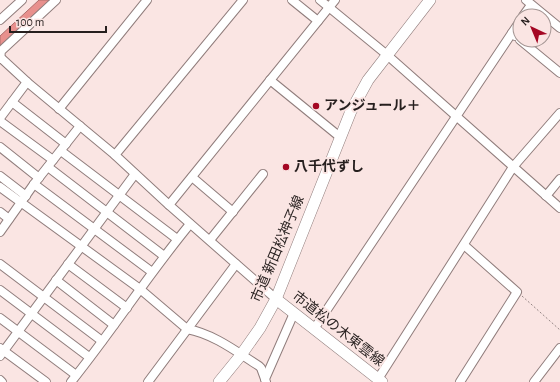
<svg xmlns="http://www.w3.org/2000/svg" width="560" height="382" viewBox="0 0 560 382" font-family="'Alegreya Sans','Noto Sans JP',sans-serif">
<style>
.water{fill:#e8908d;stroke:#ae6e6c}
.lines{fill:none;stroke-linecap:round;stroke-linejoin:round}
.street-casing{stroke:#907d7c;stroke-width:10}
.secondary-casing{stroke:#907d7c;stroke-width:12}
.path{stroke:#958685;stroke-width:1;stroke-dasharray:2 2;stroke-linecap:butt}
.street{stroke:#fff;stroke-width:8}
.secondary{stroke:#fff;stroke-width:11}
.poi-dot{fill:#a40723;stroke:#fae5e3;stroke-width:1.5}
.labels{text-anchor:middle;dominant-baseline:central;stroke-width:4;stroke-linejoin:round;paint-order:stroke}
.poi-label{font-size:14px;font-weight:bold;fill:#261f1e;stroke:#fae5e3;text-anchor:start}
.street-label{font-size:14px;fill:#261f1e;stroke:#fae5e3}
</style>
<rect width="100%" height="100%" fill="#fae5e3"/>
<!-- water -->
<polygon class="water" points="39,0 52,0 0,49 0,36"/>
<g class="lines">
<!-- street casing -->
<g class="street-casing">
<g id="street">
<polyline points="292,0 318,21"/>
<polyline points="320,0 386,54 560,208"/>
<polyline points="526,0 560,28"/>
<polyline points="523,16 531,5"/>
<polyline points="0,20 22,0"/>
<polyline points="515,36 512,33 520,21"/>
<polyline points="520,40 560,73"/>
<polyline points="1,58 27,82 115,155 169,205 276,299"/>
<polyline points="0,59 1,51 56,0"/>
<polyline points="270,80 340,137"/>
<polyline points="12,102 66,144"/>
<polyline points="59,109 147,0"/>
<polyline points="0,118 27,82"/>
<polyline points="0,121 53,160"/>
<polyline points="0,147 39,178"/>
<polyline points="61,151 177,239"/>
<polyline points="115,155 243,0"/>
<polyline points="48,167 164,256"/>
<polyline points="0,176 26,196"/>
<polyline points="192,177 233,212"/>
<polyline points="34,184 152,272"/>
<path d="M0,187L140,289L187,329C214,334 237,352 259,366L261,368L265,379"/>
<polyline points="546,196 560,179"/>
<polyline points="169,205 335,0"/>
<polyline points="0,212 9,219"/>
<polyline points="0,232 34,184 80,126"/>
<polyline points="210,240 263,174"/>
<polyline points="0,264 102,341"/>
<polyline points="68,264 127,308"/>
<polyline points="56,280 114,325"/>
<polyline points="0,290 89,357"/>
<polyline points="0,318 76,375"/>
<polyline points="314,329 512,33"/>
<polyline points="0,348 46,382"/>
<polyline points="0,356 135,174"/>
<polyline points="378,379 513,167 560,113"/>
<polyline points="0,380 2,382"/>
<path d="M71,382C112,331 148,275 190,224"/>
<polyline points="148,382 236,264"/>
<polyline points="266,382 265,379 294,313"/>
<polyline points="460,382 517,292 464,245"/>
<polyline points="534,382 560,348"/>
</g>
</g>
<!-- secondary casing -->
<g class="secondary-casing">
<g id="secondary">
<polyline points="276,299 382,382"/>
<polyline points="219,382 241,355 260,328 276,299 351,111 368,80 430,0"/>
</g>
</g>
<!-- path -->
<polyline class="path" points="522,296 560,330"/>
<!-- street -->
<use href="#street" class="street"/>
<!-- secondary -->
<use href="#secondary" class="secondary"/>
</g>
<!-- markers -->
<g class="poi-dot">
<circle cx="316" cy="106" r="4"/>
<circle cx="286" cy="167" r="4"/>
</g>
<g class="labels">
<!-- poi labels -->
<g class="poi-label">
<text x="324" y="106">アンジュール＋</text>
<text x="294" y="167">八千代ずし</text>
</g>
<!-- street labels -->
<g class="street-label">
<text transform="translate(278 249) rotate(-67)">市道 新田松神子線</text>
<text transform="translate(338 329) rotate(38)">市道松の木東雲線</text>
</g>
</g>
<!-- north arrow -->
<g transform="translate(532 28) rotate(316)"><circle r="19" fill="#fae5e3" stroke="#a59694"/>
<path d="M0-3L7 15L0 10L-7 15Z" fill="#a40723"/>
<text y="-6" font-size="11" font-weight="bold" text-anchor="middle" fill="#261f1e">N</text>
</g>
<!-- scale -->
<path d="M10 26v6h96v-6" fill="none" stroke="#261f1e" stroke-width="2"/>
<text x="16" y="26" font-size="12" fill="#261f1e" stroke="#fae5e3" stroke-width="3" paint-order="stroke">100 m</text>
</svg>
